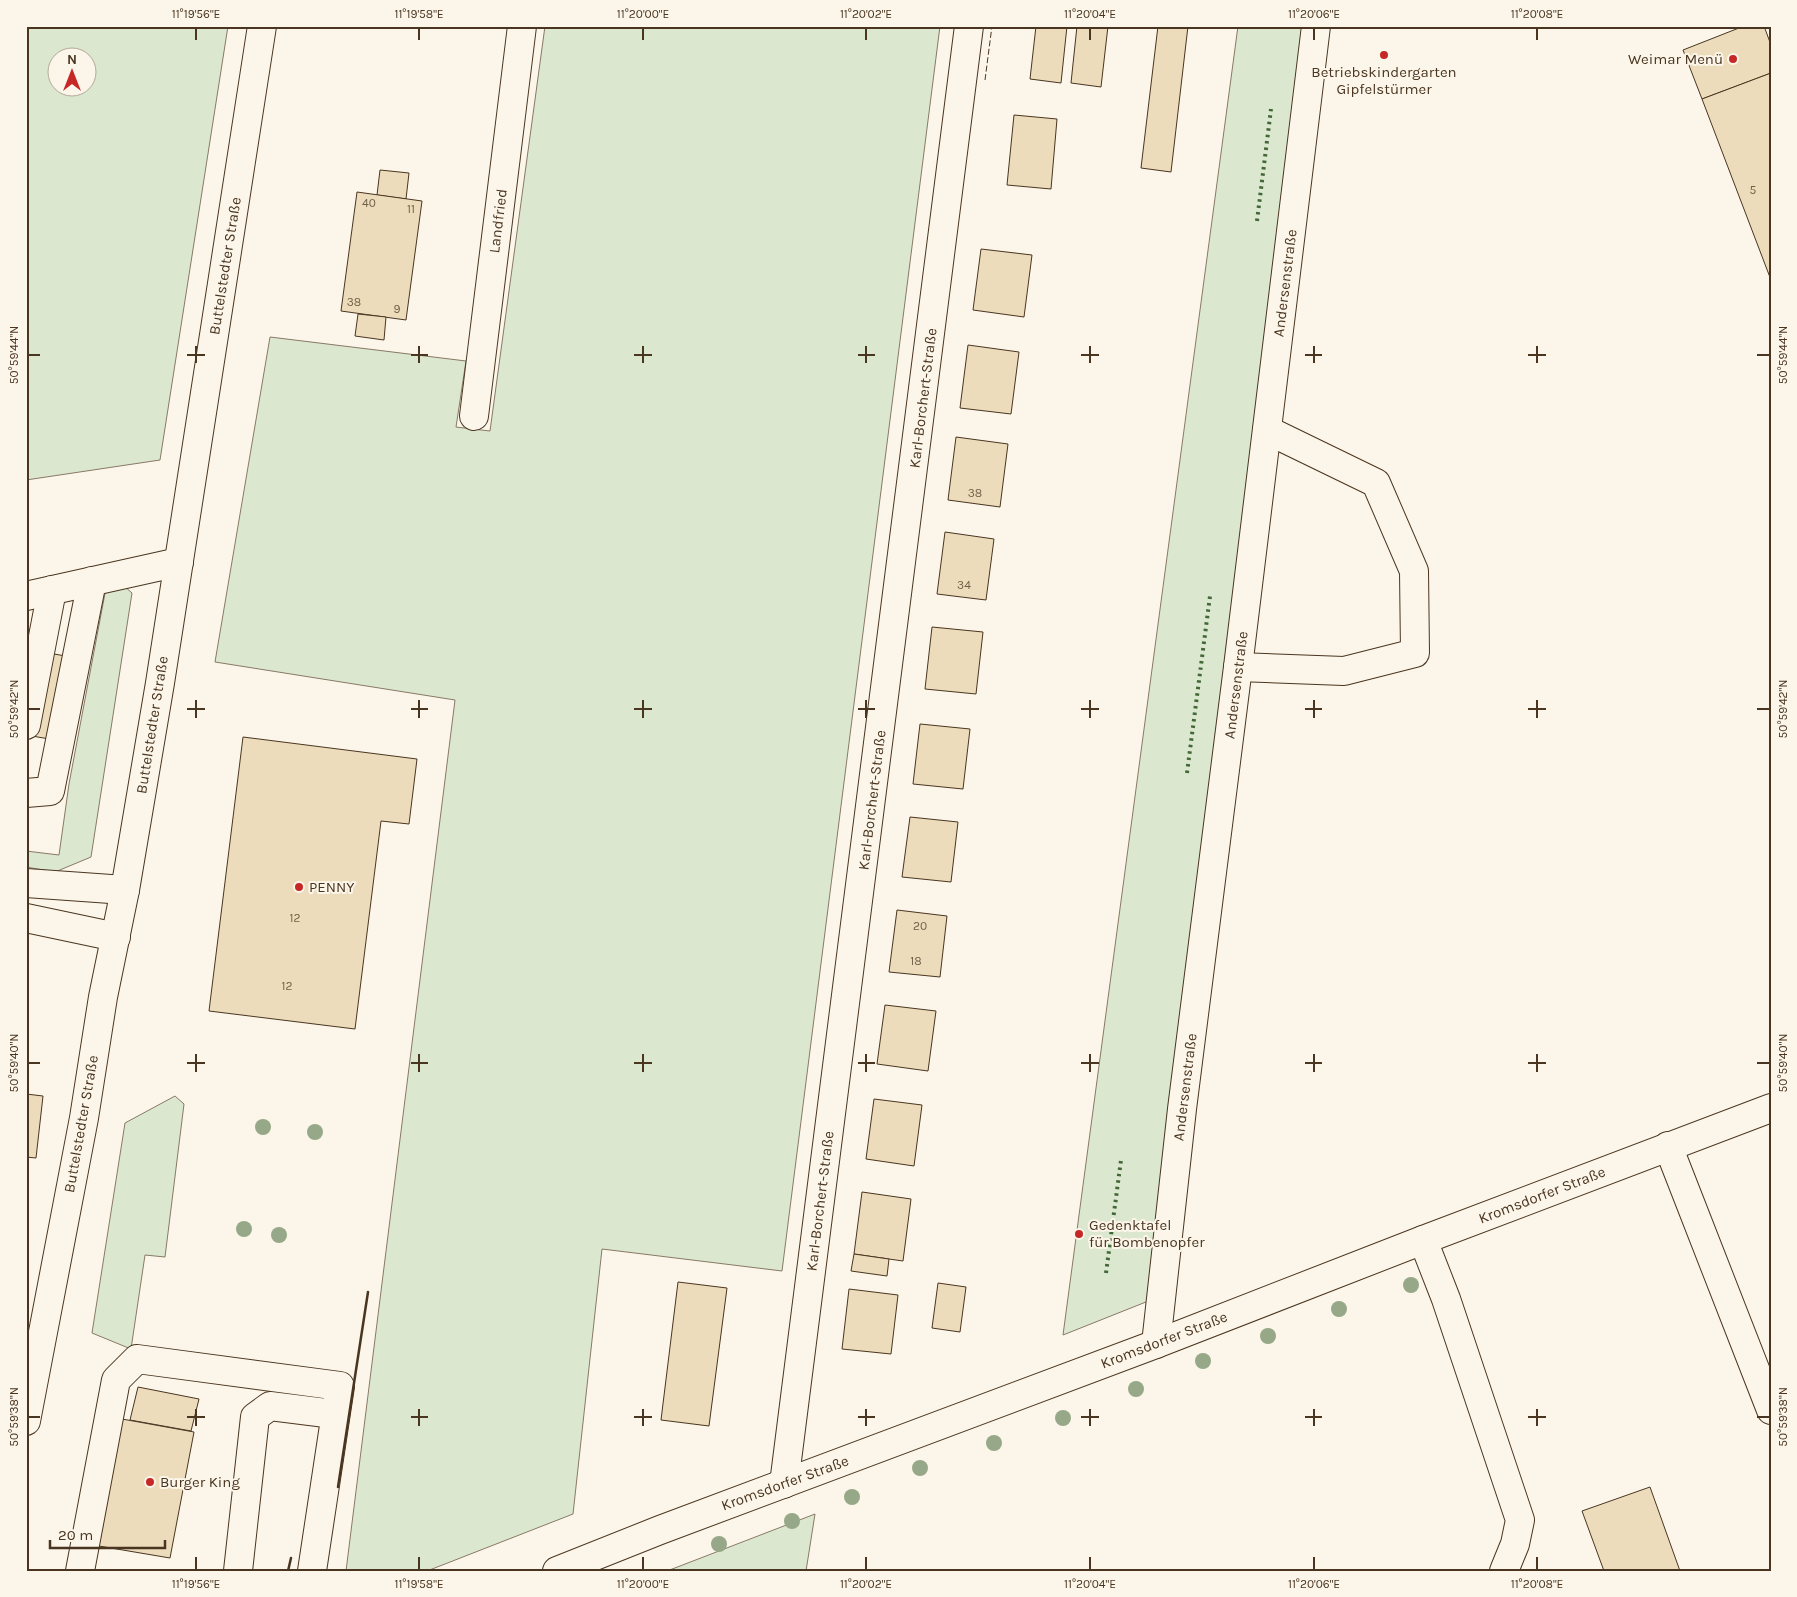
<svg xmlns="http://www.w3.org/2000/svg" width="1797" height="1597" viewBox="0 0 1797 1597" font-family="Karla,sans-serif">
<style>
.green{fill:#dce7d0;stroke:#887966;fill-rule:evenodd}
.building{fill:#ecdcbc;stroke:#4a3520}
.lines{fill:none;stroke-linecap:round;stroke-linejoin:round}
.minor-casing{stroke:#4a3520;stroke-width:30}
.major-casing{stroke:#4a3520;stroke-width:30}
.minor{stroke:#fbf6e9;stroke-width:28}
.major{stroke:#fbf6e9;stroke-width:28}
.hedge{stroke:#436837;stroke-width:4;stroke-dasharray:2.5 4;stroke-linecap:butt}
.fence{stroke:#4a3520;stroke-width:1;stroke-dasharray:6 2.5;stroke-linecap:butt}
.wall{stroke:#4a3520;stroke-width:2.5}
.tree{fill:#96a887}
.ticks{fill:none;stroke:#4a3520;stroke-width:2}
.poi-dot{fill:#c62828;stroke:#fbf6e9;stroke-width:2}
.labels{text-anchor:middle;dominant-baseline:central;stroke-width:4;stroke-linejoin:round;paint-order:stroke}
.number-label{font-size:12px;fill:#725f47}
.poi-label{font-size:15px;fill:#4a3520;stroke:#fbf6e9;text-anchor:start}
.street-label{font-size:15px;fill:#4a3520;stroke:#fbf6e9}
.neatline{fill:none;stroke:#4a3520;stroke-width:2}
.ticks-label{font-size:12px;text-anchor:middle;fill:#4a3520}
</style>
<rect width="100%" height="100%" fill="#fbf6e9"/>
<!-- green -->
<g class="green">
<path d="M26,26H228L160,460L26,480ZM58,58H88V88H58Z"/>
<polygon points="545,26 940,26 782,1271 602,1249 573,1514 427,1571 346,1571 455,700 215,662 270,337 466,361 456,427 490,431"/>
<polygon points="1238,26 1316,26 1161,1296 1063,1335"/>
<polygon points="123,585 132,593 91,857 55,872 26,867 26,851 59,855 69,784 106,588"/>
<polygon points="175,1096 184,1104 165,1257 145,1255 131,1349 92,1333 125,1123"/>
<polygon points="815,1514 806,1571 667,1571"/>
</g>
<!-- building -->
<g class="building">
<polygon points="1036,26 1067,26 1061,83 1030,79"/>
<polygon points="1077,26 1108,26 1101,87 1071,83"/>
<polygon points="1158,26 1188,26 1171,172 1141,168"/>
<polygon points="1744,26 1764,26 1771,45 1771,73 1702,99 1683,50"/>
<polygon points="1771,73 1771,280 1702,99"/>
<polygon points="1014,115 1057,119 1051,189 1007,185"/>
<polygon points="380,170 409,173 406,199 377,195"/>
<polygon points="357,192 422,201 406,320 341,311"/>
<polygon points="981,249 1032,255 1024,317 973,310"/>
<polygon points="358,314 386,317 384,340 355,336"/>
<polygon points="968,345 1019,352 1011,414 960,408"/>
<polygon points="956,437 1008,444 1000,507 948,500"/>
<polygon points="945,532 994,539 986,600 937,594"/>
<polygon points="932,627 983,632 976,694 925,689"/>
<polygon points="26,649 88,660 73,743 26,735"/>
<polygon points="920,724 970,729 963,789 913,784"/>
<polygon points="243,737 417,759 409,824 381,821 355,1029 209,1011"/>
<polygon points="910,817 958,822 951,882 902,877"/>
<polygon points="897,910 947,916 940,977 889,972"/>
<polygon points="885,1005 936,1011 928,1071 877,1064"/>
<polygon points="26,1094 43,1096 36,1158 26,1157"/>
<polygon points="874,1099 922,1105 914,1166 866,1159"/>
<polygon points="862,1192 911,1199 903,1261 854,1254"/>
<polygon points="854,1254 889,1259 887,1276 851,1271"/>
<polygon points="678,1282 727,1288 709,1426 661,1420"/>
<polygon points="938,1283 966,1287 960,1332 932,1328"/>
<polygon points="849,1289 898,1295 891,1354 842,1349"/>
<polygon points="138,1387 199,1399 191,1431 130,1420"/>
<polygon points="122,1419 194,1432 170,1558 99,1546"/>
<polygon points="1650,1487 1680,1571 1604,1571 1582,1511"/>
</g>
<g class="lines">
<!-- minor casing -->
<g class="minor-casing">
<g id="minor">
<polyline points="474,416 522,26"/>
<polyline points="26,596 179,562"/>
<polyline points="1238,667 1344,671 1415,653 1414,571 1376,483 1267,430"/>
<polyline points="26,725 52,590"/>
<polyline points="26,793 50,791 92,581"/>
<polyline points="26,883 125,890"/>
<polyline points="26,918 116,937"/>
<polyline points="1668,1146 1771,1410"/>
<polyline points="1423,1240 1446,1299 1520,1520 1515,1544 1504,1571"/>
<polyline points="1156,1344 1182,1109 1238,667 1316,26"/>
<polyline points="784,1484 969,26"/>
<polyline points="80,1571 116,1380 137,1359 340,1386 312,1571"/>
<polyline points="238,1571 255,1417 270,1406 334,1414"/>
<polyline points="557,1571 660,1530 1156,1344 1423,1240 1771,1108"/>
</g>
</g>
<!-- major casing -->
<g class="major-casing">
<polyline id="major" points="26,1421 84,1118 103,997 125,890 160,683 262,26"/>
</g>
<!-- minor -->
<use href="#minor" class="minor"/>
<!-- major -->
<use href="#major" class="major"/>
<!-- hedge -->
<g class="hedge">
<polyline points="1257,221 1271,109"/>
<polyline points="1187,773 1210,596"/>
<polyline points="1106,1273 1121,1160"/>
</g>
<!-- fence -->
<polyline class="fence" points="985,80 992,26"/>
<!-- wall -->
<g class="wall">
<polyline points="338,1487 368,1292"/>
<polyline points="288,1571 291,1558"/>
</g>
</g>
<!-- trees -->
<g class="tree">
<circle cx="263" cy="1127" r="8"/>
<circle cx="315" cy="1132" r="8"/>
<circle cx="244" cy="1229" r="8"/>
<circle cx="279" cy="1235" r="8"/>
<circle cx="1411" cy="1285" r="8"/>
<circle cx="1339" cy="1309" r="8"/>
<circle cx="1268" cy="1336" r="8"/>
<circle cx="1203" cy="1361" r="8"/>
<circle cx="1136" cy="1389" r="8"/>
<circle cx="1063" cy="1418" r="8"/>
<circle cx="994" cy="1443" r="8"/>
<circle cx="920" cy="1468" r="8"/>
<circle cx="852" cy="1497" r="8"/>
<circle cx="792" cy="1521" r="8"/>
<circle cx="719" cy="1544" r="8"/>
</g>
<!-- ticks -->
<path class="ticks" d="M196,28V40M419,28V40M643,28V40M866,28V40M1090,28V40M1314,28V40M1537,28V40M196,346V363M419,346V363M643,346V363M866,346V363M1090,346V363M1314,346V363M1537,346V363M28,355H40M187,355H205M411,355H428M634,355H652M858,355H875M1081,355H1099M1305,355H1322M1528,355H1546M1757,355H1770M196,700V718M419,700V718M643,700V718M866,700V718M1090,700V718M1314,700V718M1537,700V718M28,709H40M187,709H205M411,709H428M634,709H652M858,709H875M1081,709H1099M1305,709H1322M1528,709H1546M1757,709H1770M196,1054V1072M419,1054V1072M643,1054V1072M866,1054V1072M1090,1054V1072M1314,1054V1072M1537,1054V1072M28,1063H40M187,1063H205M411,1063H428M634,1063H652M858,1063H875M1081,1063H1099M1305,1063H1322M1528,1063H1546M1757,1063H1770M196,1409V1426M419,1409V1426M643,1409V1426M866,1409V1426M1090,1409V1426M1314,1409V1426M1537,1409V1426M28,1417H40M187,1417H205M411,1417H428M634,1417H652M858,1417H875M1081,1417H1099M1305,1417H1322M1528,1417H1546M1757,1417H1770M196,1557V1570M419,1557V1570M643,1557V1570M866,1557V1570M1090,1557V1570M1314,1557V1570M1537,1557V1570"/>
<!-- markers -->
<g class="poi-dot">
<circle cx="1384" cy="55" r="5"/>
<circle cx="1733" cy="59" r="5"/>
<circle cx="299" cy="887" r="5"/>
<circle cx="1079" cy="1234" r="5"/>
<circle cx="150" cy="1482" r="5"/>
</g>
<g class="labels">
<!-- number labels -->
<g class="number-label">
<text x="1753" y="190">5</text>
<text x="369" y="203">40</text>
<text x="411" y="209">11</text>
<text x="354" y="302">38</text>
<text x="397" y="309">9</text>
<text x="975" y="493">38</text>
<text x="964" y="585">34</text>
<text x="295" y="918">12</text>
<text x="920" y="926">20</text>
<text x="916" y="961">18</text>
<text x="287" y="986">12</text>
</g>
<!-- poi labels -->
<g class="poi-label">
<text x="1723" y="59" text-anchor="end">Weimar Menü</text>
<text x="1384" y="72" text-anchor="middle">Betriebskindergarten<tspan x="1384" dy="17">Gipfelstürmer</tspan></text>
<text x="309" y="887">PENNY</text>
<text x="1089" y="1225">Gedenktafel<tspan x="1089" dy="17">für Bombenopfer</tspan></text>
<text x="160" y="1482">Burger King</text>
</g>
<!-- street labels -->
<g class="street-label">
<text transform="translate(498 221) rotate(-83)">Landfried</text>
<text transform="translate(225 266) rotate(-81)">Buttelstedter Straße</text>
<text transform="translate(1285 283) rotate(-83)">Andersenstraße</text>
<text transform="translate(923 398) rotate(-83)">Karl-Borchert-Straße</text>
<text transform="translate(1236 685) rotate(-83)">Andersenstraße</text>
<text transform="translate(152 725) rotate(-81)">Buttelstedter Straße</text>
<text transform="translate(872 800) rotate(-83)">Karl-Borchert-Straße</text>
<text transform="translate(1185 1087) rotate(-83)">Andersenstraße</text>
<text transform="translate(81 1124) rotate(-80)">Buttelstedter Straße</text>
<text transform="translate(1542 1195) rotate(-21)">Kromsdorfer Straße</text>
<text transform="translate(820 1201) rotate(-83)">Karl-Borchert-Straße</text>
<text transform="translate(1164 1340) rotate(-21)">Kromsdorfer Straße</text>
<text transform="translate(785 1483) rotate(-20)">Kromsdorfer Straße</text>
</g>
</g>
<!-- border -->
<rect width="1797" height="1597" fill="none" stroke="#fbf6e9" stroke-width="55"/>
<!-- north arrow -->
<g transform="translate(72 72)"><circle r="24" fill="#fbf6e9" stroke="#b4a999"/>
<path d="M0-4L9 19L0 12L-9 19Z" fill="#c62828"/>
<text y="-8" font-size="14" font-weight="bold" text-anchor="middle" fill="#4a3520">N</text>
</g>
<!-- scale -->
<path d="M50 1540v8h115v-8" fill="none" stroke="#4a3520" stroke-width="2.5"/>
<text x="58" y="1540" font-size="15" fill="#4a3520" stroke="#fbf6e9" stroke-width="4" paint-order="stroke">20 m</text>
<rect x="28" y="28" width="1742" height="1542" class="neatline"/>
<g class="ticks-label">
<text x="196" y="18">11°19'56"E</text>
<text x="419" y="18">11°19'58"E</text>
<text x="643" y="18">11°20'00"E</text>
<text x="866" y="18">11°20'02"E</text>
<text x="1090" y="18">11°20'04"E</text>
<text x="1314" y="18">11°20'06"E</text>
<text x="1537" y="18">11°20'08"E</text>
<text transform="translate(14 355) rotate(-90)" y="4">50°59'44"N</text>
<text transform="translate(1783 355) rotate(-90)" y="4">50°59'44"N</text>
<text transform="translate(14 709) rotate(-90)" y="4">50°59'42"N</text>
<text transform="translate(1783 709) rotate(-90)" y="4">50°59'42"N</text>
<text transform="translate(14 1063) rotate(-90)" y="4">50°59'40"N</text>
<text transform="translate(1783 1063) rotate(-90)" y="4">50°59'40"N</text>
<text transform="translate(14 1417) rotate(-90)" y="4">50°59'38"N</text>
<text transform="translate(1783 1417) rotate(-90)" y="4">50°59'38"N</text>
<text x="196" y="1588">11°19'56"E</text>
<text x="419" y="1588">11°19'58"E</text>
<text x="643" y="1588">11°20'00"E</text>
<text x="866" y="1588">11°20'02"E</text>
<text x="1090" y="1588">11°20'04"E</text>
<text x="1314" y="1588">11°20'06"E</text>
<text x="1537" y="1588">11°20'08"E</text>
</g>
</svg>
